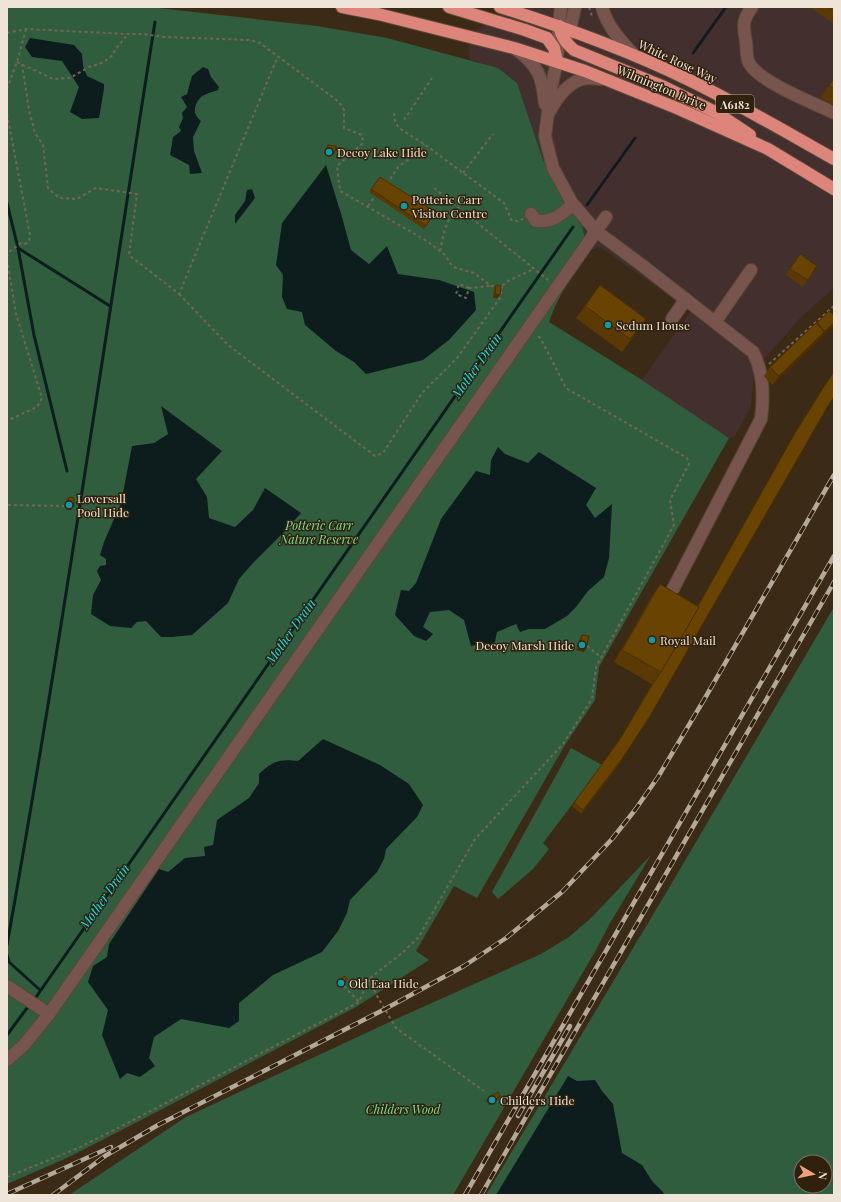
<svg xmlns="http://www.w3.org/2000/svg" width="841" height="1202" viewBox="0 0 841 1202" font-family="'Playfair Display',serif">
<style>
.industrial{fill:#442f2f}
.green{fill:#315d3f;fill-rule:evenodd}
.water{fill:#0d1d1e}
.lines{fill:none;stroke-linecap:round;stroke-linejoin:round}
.stream{stroke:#0d1d1e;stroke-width:3}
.minor-casing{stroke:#584935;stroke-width:14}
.highway-casing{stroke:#584935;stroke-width:14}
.path{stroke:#746654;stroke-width:2;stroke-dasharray:3 3;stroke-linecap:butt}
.minor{stroke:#78544f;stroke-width:12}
.highway{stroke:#dd857a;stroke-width:12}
.rail-casing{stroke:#b4a899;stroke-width:4.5}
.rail{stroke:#30210c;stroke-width:3;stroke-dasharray:9;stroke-linecap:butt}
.wall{fill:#5a3a02}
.shaded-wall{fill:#4a2f01}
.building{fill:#694302;stroke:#4a2f01}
.culture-dot{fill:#0f9aa8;stroke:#30210c;stroke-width:1.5}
.labels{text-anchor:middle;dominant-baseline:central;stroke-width:3;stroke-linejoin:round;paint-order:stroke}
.shield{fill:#30210c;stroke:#b6aa9b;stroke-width:1}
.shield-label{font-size:11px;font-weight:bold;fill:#efe4d8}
.street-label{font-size:12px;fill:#efe4d8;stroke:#30210c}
.poi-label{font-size:12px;fill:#efe4d8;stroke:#30210c;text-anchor:start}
.park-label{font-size:12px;font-style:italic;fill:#7ae29a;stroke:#30210c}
.water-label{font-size:13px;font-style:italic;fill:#0ee3ef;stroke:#30210c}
</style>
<rect width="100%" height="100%" fill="#3b2b16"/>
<!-- industrial -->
<polygon class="industrial" points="514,7 834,7 834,288 801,317 762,361 754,371 751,406 735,436 729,438 642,380 691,311 600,247 590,250 585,247 582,226 563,201 543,160 517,83 498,68 470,60 468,36"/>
<!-- green -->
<g class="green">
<path d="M7,7H149L317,26L387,38L498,68L517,83L543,160L563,201L582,226L585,238L590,250C573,275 559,293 549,322L642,380L729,438L599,667L595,700L565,745L477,898L454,886L416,951L429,960L356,1007L147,1117L69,1157L7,1184Z"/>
<path d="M834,607V1195H486L679,871ZM801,1162H825V1186H801Z"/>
<polygon points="571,748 602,765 543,843 549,849 533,869 498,899 492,892"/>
<polygon points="651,855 610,923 596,950 453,1195 69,1195 186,1117 396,1019 541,954 569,937 591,918"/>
</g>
<!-- water -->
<g class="water">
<polygon points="30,38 74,45 82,54 83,66 87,76 104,84 104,89 99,118 82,119 70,112 79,87 62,61 32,57 25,47"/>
<path d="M203,67L208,69L211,77L219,87L218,90C213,92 204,94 200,98C193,106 193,115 201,121L193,137L194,151L202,173L190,174L189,165L170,155L173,137L181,131L179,127L183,118L182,113L187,107L181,97L187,94L192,76Z"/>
<polygon points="326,165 342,217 351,250 369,264 387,246 398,274 439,280 474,292 476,310 449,340 423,360 366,374 354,362 336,351 305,325 302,312 287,309 282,297 283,275 276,265 282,223"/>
<polygon points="252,189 255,198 235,224 235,215 245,201 247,190"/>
<polygon points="161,406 222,451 196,479 207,497 209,518 235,527 253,510 265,488 301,513 285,531 254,562 239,579 228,603 192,635 172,637 161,637 146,621 137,622 131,628 110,626 91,614 93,595 101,580 97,571 100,566 106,565 106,559 100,555 104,542 121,503 132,446 154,443 168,434"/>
<polygon points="498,447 505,454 528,463 539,452 596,488 586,505 595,518 612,504 609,558 604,577 588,591 576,607 567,616 545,629 529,629 520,632 516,624 497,632 494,646 486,643 471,646 464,620 449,610 430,612 423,627 433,634 426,641 414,636 395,615 401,590 409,591 416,583 441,519 476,471 490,475 491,460"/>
<path d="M323,739L380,765L409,784L423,805L417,817L386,849L384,859L377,872L350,900L347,913L338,931L322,952L273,975L239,1003V1021L229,1028L181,1019L154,1037L149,1058L155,1066L140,1077L127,1073L120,1079L102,1035L108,1010L88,982L93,966L107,957L109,944L159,869L168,872L185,858L205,856L204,847L213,845L217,820L249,798L259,783V774C273,761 279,759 298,761Z"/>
<polygon points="568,1076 577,1081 595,1080 602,1091 613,1104 622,1153 642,1165 652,1181 663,1192 664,1195 496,1195"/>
</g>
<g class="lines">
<!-- stream -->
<g class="stream">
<polyline points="693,53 726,7"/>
<polyline points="7,203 18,248 110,306"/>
<polyline points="587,205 635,138"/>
<polyline points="18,248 34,335 67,471"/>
<path d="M7,945C62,638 106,330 155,22"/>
<polyline points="7,955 9,962 40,990"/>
<polyline points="34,1000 573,227"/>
<polyline points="7,1035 30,1004"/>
</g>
<!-- minor casing -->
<g class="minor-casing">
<g id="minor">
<path d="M561,7L559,26L557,61L551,89L545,136L553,168L572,203L596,231L643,266L753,352C763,371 764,397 761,419L673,589"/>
<path d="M602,7C607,26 620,40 633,54"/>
<path d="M752,7C742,21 743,25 746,42C747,48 746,58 749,63C759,82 814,103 834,113"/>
<polyline points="566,40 570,30 575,7"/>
<path d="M516,49C539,67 542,76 545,104"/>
<path d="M550,111C557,97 570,80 587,78C592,78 598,79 603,79"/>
<path d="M531,214L536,221C555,222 559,215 573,205"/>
<polyline points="672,319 686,299"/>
<polyline points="715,322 751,270"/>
<polyline points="7,986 49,1014"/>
<polyline points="7,1060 24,1045 49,1014 606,217"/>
</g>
</g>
<!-- highway casing -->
<g class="highway-casing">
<g id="highway">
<polyline points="342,7 378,14 514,48 585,71 679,109 768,149 834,189"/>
<polyline points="449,7 525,30 547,38 554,48 557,61"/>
<path d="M500,7C564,27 627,50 687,79C737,103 786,132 834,159"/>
<path d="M559,26C562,37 565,42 574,50L662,86L717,113L750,135"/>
</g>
</g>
<!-- path -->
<g class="path">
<polyline points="589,7 592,16 594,16"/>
<polyline points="7,33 26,29 128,34 143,34 164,37 250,40 260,43 339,102 344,110 344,128 362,135 363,143 337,166 340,191 427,241 444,254 453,267 474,273 491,286 502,286 508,281 534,269"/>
<polyline points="17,62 53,79 70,78 89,67 104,62 113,55 115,50 128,34"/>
<polyline points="22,64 29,110 35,133 43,145 48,188 59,198 77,199 96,188 137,194 129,255 179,294 278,56"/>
<polyline points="7,89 17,62 26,29"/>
<polyline points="394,113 395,122 399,128 424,144 504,203 512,221 518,221 523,219"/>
<polyline points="7,114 30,235 29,241 25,244 21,243 9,252 7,256"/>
<polyline points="404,120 432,78"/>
<polyline points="463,173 493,134"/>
<polyline points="387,184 398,167 415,155 424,144"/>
<polyline points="434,188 548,280"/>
<polyline points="368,206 375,196"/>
<path d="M440,251C444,232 445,223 457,207"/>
<polyline points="7,259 16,314 42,398 37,407 7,421"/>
<polyline points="469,288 459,284 456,294 466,298 469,288 490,286"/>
<polyline points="179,294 228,345 375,456 383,453 422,393 457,358 500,298 502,286"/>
<polyline points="769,364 834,306"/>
<polyline points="7,492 7,511"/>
<polyline points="8,505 64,506"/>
<polyline points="587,646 601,657"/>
<polyline points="369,979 377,996 396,1028 484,1091"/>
<polyline points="344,986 359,1002"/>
<polyline points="7,1177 76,1149 118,1128 359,1002 369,979 402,953 418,938 475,839 563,744 592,699 596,667 674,525 670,500 689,464 687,458 566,388 541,339 537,335"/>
</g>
<!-- minor -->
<use href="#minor" class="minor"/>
<!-- highway -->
<use href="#highway" class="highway"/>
<!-- rail casing -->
<g class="rail-casing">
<g id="rail">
<polyline points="518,1116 570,1026"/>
<polyline points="7,1194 111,1147"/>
<polyline points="53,1195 105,1156 158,1125 385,1009 464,966 506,938 562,892 612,839 635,810 658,777 705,698 834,475"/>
<polyline points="465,1195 834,556"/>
<polyline points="481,1195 834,582"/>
</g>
</g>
<!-- rail -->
<use href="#rail" class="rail"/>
</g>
<!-- wall -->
<g class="wall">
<polygon points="810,7 834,7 834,24"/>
<polygon points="834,79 834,107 821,97"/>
<polygon points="328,145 333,155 325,154 326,148"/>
<polygon points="380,177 435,212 424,229 369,192"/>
<polygon points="800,254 817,266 803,287 786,275"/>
<polygon points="496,285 497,298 493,298 494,288"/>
<polygon points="585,306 637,331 622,352 576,318"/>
<polygon points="834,316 834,324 833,326 821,337 818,341 772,385 764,376 770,367 817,323"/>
<polygon points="823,388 829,404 620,763 581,814 572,806 619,741 652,684 614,662 652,596 660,584 698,606 793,437"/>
<polygon points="69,497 74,506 71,510 66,510 66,500"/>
<polygon points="582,635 586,649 584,652 576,650 580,638"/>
<polygon points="339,981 346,982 340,988 337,984"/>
<polygon points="500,1096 498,1099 489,1105 486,1101 488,1098"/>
</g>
<!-- shaded-wall -->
<g class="shaded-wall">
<polygon points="327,151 335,152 333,155 325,154"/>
<polygon points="495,294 500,295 497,298 493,298"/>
<polygon points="834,323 834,324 833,326 821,337 825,331"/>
<polygon points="824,332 818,341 772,385 779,376"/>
<polygon points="68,506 74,506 71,510 66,510"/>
<polygon points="579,647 586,649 584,652 576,650"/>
<polygon points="500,1096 498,1099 489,1105 491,1102"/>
</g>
<!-- building -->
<g class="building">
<polygon points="829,7 834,7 834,11"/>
<polygon points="834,79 834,89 829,85"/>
<polygon points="328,145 336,146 335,152 327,151"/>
<polygon points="380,177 435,212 426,226 371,189"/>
<polygon points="800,254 817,266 808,280 790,269"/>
<polygon points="496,285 501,286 500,295 495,294"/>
<polygon points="600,285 646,319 630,339 585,306"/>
<polygon points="829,311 834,316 834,323 825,331 817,323"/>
<polygon points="816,323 824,332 779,376 770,367"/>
<polygon points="834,372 834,397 829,404 650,716 622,759 583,810 574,803 620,739 654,682 661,672 699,607 698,606 795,433 825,385"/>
<polygon points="69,497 74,498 74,506 68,506"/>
<polygon points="660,584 699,607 661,672 622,650"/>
<polygon points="582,635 589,636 586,649 579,647"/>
<polygon points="344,976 348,979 342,985 339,981"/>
<polygon points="498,1092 500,1096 491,1102 488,1098"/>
</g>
<!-- markers -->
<g class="culture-dot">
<circle cx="329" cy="152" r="4"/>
<circle cx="404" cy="206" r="4"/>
<circle cx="608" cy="325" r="4"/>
<circle cx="69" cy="505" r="4"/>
<circle cx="652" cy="640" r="4"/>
<circle cx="582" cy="645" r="4"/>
<circle cx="341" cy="983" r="4"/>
<circle cx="492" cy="1100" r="4"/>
</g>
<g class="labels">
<!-- shield labels -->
<rect class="shield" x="716" y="95" width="38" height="18" rx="3"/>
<g class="shield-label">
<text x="735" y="104">A6182</text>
</g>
<!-- street labels -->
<g class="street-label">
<text transform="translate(678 61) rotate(25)">White Rose Way</text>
<text transform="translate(662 87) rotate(23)">Wilmington Drive</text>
</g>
<!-- poi labels -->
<g class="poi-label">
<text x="337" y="152">Decoy Lake Hide</text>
<text x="412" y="199">Potteric Carr<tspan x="412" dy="14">Visitor Centre</tspan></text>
<text x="616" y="325">Sedum House</text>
<text x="77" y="498">Loversall<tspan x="77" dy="14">Pool Hide</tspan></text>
<text x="660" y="640">Royal Mail</text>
<text x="574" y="645" text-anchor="end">Decoy Marsh Hide</text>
<text x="349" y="983">Old Eaa Hide</text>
<text x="500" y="1100">Childers Hide</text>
</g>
<!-- park labels -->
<g class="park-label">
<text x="319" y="525">Potteric Carr<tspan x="319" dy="14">Nature Reserve</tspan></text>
<text x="403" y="1109">Childers Wood</text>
</g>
<!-- water labels -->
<g class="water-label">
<text transform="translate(476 365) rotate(-55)">Mother Drain</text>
<text transform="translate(290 631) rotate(-55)">Mother Drain</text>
<text transform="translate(104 896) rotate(-55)">Mother Drain</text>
</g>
</g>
<!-- border -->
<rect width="841" height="1202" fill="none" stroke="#efe4d8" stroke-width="16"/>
<!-- north arrow -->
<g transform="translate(813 1174) rotate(99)"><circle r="19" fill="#30210c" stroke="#7c6f5e"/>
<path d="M0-3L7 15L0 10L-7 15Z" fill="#f2a17e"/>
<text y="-6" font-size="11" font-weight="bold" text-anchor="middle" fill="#efe4d8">N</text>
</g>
</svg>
